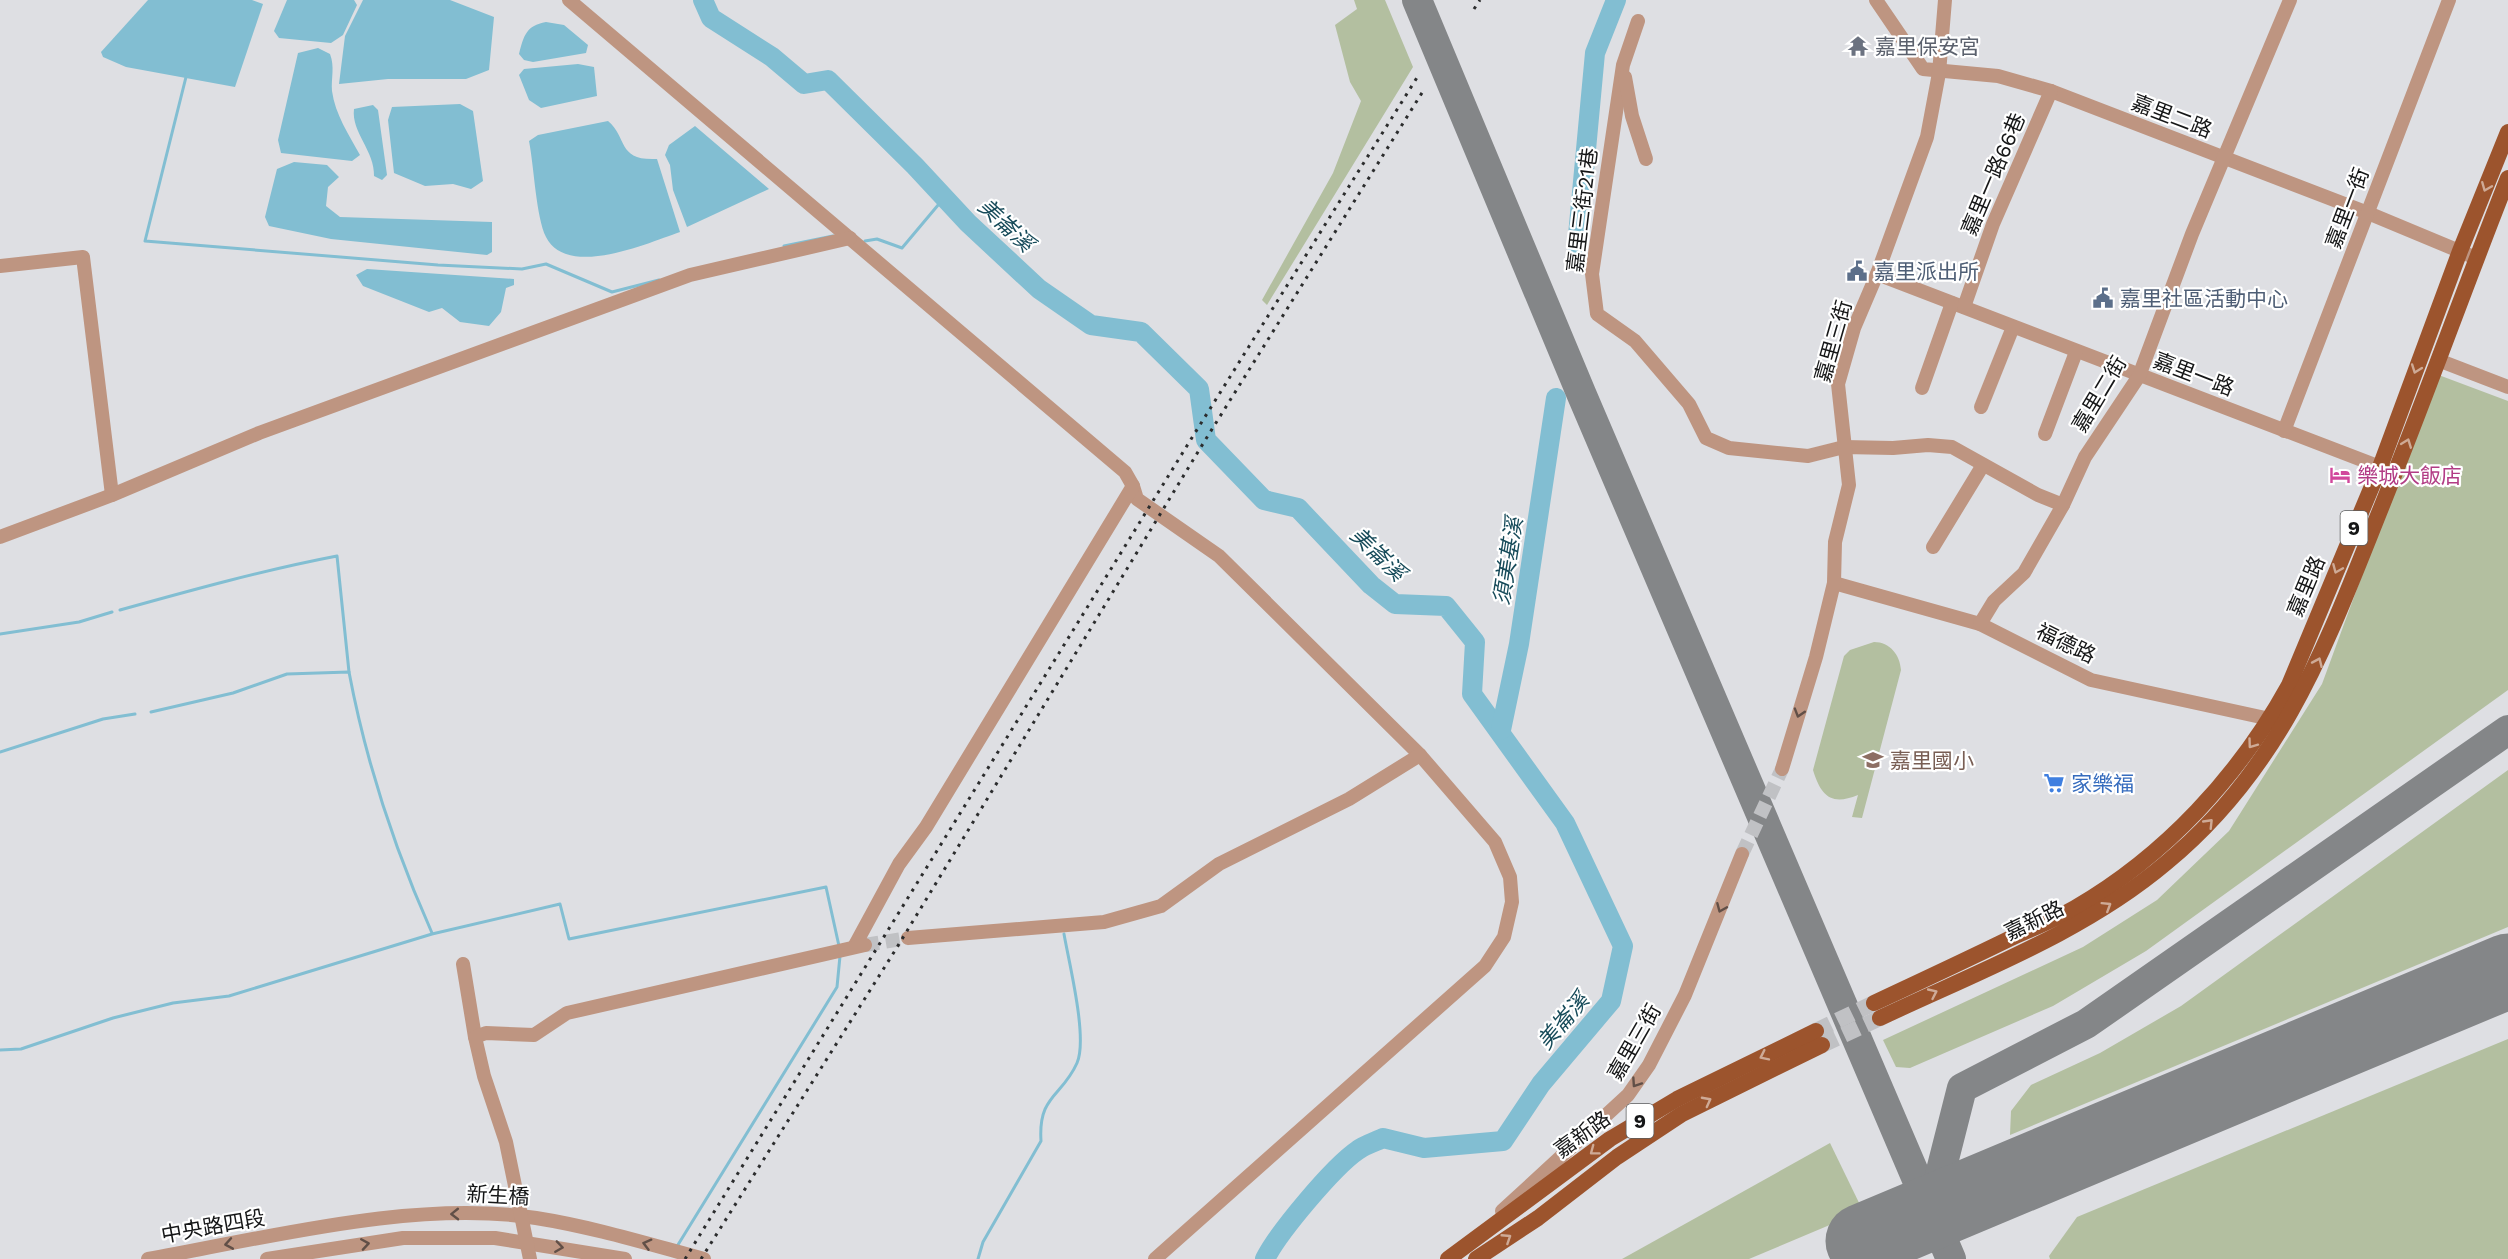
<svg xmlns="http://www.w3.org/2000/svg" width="2508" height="1259" viewBox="0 0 2508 1259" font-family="'Work Sans','Noto Sans TC',sans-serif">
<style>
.green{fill:#b3bfa0}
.water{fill:#82bed2}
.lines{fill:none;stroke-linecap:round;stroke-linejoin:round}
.stream{stroke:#82bed2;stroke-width:3}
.river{stroke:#82bed2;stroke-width:20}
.taxiway{stroke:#848688;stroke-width:30}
.runway{stroke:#848688;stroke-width:75}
.minor-tunnel{stroke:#c0c1c4;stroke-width:14;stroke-dasharray:14 7;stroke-linecap:butt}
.major-tunnel{stroke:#c0c1c4;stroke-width:16;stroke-dasharray:16 8;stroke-linecap:butt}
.minor{stroke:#be9581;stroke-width:14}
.major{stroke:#9c542d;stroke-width:16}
.rail{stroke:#2b2c2d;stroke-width:3;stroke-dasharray:3 6;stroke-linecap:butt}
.oneway{stroke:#ceaa96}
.oneway2{stroke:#614f47}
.labels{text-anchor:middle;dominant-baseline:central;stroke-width:4.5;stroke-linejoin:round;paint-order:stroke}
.shield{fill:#fff;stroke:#5b5c5d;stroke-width:1.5}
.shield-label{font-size:20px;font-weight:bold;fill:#151617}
.worship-label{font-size:21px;fill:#5b616d;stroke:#fff;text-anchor:start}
.street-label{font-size:21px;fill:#151617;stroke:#fff}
.service-label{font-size:21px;fill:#4e5e75;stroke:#fff;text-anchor:start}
.hotel-label{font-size:21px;fill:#b23c85;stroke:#fff;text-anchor:start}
.education-label{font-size:21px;fill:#785e54;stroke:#fff;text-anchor:start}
.shop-label{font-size:21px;fill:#366cbe;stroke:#fff;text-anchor:start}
.water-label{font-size:22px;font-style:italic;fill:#164a59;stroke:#fff}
</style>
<rect width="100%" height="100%" fill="#dedfe3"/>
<!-- green -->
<g class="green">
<polygon points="1354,0 1385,0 1413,67 1267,305 1262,300 1333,173 1361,101 1350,82 1335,25 1357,9"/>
<polygon points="2436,374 2508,401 2508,690 2146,951 2053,1006 1910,1068 1896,1067 1883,1040 2083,947 2157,900 2229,831 2322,684"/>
<path d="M1874,642C1890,642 1900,655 1901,670L1862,818L1852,817L1858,795C1831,806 1821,796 1813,770L1844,656L1850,650Z"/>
<polygon points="2508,770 2508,927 2010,1135 2011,1111 2031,1085 2100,1053 2181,1006"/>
<polygon points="2508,1039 2508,1259 2050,1259 2049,1256 2077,1217"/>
<polygon points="1830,1143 1863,1211 1749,1259 1622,1259"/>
</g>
<!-- water -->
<g class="water">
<polygon points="148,0 252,0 263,4 235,87 126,67 103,57 101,52"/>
<polygon points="287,0 354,0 357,5 343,35 331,43 279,38 274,31"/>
<polygon points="363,0 450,0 494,17 489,70 466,79 388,79 339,84 345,36"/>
<path d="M546,22L564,25L588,45L586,53L533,62L524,60L519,54C524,35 526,26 546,22Z"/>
<path d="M318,48L330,54C335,67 331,78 332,91C335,114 349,135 360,155L352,161L281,153L278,140L298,53Z"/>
<polygon points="578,64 594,67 597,96 541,108 529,100 519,75 524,69"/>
<polygon points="460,104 473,111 483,181 471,189 453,184 425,186 394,173 388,120 392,107"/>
<path d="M373,105L378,110L387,175L382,180L374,176C375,151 351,132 354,109Z"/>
<path d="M608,121C628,138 617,161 657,159L680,232C648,243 567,279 546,237C536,217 534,166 529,141L538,135Z"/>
<polygon points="695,126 769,189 687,227 673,190 670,165 665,155 669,145"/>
<polygon points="294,162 327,165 339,177 328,187 326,206 340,217 492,222 492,252 487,255 331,239 269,226 265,217 277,169"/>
<polygon points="367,269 514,279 514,285 506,288 501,312 489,326 460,322 442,308 429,312 363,286 356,275"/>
</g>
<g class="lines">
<!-- stream -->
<g class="stream">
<polyline points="186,77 145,241 438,265 522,269 546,264 612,292 659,280"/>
<polyline points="865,241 877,239 902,248 944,198"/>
<polyline points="784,246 833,236"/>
<path d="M120,610C192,590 264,570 337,556L349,672"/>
<polyline points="0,634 79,622 112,612"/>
<path d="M151,712L233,693L287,674L349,672C366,762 395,850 432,933"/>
<polyline points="0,752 103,719 135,714"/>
<polyline points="0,1050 21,1049 113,1018 173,1003 229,996 432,934 560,904 569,939 826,887 839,946"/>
<polyline points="676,1248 837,987 840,956"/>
<path d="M978,1259L983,1242L1041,1141C1038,1095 1062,1097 1077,1063C1088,1038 1069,963 1064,934"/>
</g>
<!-- river -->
<g class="river">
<path d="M703,0L711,18L772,57L804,84L828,80L915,166L968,223L1039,289L1091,325L1141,332L1199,389L1206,440L1264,500L1298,508L1371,585L1395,604L1446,606L1475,642L1472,694L1565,823L1623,946L1611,1001L1541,1084L1503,1141L1424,1148L1383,1138C1375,1142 1365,1145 1358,1150C1333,1167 1278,1233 1265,1259"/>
<polyline points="1577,246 1595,53 1616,0"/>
<polyline points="1501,730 1519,644 1556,398"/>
</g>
<!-- taxiway -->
<g class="taxiway">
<polyline points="1417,0 1581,393 1951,1259"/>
<polyline points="1930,1214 1962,1088 2086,1024 2508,730"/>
</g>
<!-- runway -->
<polyline class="runway" points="1863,1241 2508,971"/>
<!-- minor-tunnel -->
<g class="minor-tunnel">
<polyline points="1742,854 1782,769"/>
<polyline points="865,945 908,938"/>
</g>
<!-- major-tunnel -->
<g class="major-tunnel">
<polyline points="1816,1031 1874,1003"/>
<polyline points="1822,1045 1880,1018"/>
</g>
<!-- minor -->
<g class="minor">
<polyline points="569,0 1125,472 1133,486 1137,499 1219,556 1420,755 1495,842 1510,877 1512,902 1504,937 1485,966 1155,1259"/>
<polyline points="1876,0 1923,69 1998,76 2051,91 2368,213 2476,258"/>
<polyline points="1638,21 1623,65 1592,274 1597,314 1635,341 1689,404 1706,438 1729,448 1808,456 1844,447 1893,448 1928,445 1952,447 2038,495 2063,505"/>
<polyline points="1625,77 1632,116 1646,159"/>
<polyline points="0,266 83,257 112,495"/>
<polyline points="1877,274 2388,470"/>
<polyline points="1964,307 1993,224 2051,91"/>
<polyline points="2438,360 2508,387"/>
<polyline points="1922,388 1952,303"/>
<polyline points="1981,407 2013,327"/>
<polyline points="2284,431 2449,0"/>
<polyline points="2045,434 2076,352"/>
<polyline points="0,537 112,495 259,433 690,275 850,238"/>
<polyline points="1933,547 1983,465"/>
<polyline points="1834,583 1980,624 2091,680 2270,719 2275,723"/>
<polyline points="1980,624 1994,601 2024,573 2063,505 2085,457 2139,376 2192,234 2290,0"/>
<polyline points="1782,769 1816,657 1834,583 1835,542 1849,485 1838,384 1854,328 1877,274 1927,137 1939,73 1945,0"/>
<polyline points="908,938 1104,922 1161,906 1219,864 1349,799 1420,755"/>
<polyline points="854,947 899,864 926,827 1133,486"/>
<polyline points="463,964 475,1037"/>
<polyline points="1502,1211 1628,1095 1649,1065 1685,995 1742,854"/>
<path d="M148,1259C267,1238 416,1199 536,1218C593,1227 648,1244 704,1259"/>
<polyline points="267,1259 403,1238 495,1238 625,1259"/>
<polyline points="530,1259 506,1142 484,1076 475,1037 486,1033 534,1035 567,1013 865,945"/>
</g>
<!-- major -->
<g class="major">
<path d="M1874,1003C1919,982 1964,961 2009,939C2031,929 2054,920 2075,908C2165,856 2239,776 2289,685L2380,467L2460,251L2508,132"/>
<path d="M1880,1018C1977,972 2083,933 2166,863C2282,767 2325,648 2379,513C2424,402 2464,289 2508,178"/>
<polyline points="1448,1259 1610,1139 1677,1099 1816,1031"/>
<polyline points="1476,1259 1538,1218 1617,1157 1682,1114 1822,1045"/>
</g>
<!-- rail -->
<g class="rail">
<polyline points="1474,9 1480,0"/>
<polyline points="685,1259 1193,436 1418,76"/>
<polyline points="701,1259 896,949 1204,442 1425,88"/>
</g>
</g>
<!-- one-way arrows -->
<defs><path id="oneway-chevron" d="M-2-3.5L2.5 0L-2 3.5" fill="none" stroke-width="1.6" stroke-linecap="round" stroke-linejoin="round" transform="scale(1.5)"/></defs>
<g class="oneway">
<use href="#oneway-chevron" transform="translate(2486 187) rotate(112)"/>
<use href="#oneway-chevron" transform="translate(2416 369) rotate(110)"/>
<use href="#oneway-chevron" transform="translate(2407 443) rotate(-69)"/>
<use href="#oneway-chevron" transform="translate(2337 569) rotate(113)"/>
<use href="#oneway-chevron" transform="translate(2318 662) rotate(-66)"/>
<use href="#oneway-chevron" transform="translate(2252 744) rotate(126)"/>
<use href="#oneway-chevron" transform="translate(2209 823) rotate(-46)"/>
<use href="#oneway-chevron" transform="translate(2107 906) rotate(-32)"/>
<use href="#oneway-chevron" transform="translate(1933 993) rotate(-25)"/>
<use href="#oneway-chevron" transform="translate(1764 1056) rotate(154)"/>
<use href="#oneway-chevron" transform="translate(1707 1101) rotate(-28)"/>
<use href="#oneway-chevron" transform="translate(1594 1151) rotate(143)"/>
<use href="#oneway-chevron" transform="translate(1507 1238) rotate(-33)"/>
</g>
<g class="oneway2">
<use href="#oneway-chevron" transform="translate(1799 713) rotate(107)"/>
<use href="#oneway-chevron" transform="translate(1721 908) rotate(113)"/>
<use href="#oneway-chevron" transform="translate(1636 1083) rotate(124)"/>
<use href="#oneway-chevron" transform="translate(455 1214) rotate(179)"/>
<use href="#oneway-chevron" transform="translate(229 1244) rotate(170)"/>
<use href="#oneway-chevron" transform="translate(365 1244) rotate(-9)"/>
<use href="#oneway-chevron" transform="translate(647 1244) rotate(-165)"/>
<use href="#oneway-chevron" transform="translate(559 1247) rotate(8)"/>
</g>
<!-- icons -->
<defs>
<g id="temple-bare" transform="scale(1.62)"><path d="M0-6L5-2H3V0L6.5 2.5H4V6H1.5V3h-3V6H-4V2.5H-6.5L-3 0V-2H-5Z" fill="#6b7280" stroke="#fff" stroke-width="2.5" paint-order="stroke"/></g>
<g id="civic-bare" transform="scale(1.62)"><path d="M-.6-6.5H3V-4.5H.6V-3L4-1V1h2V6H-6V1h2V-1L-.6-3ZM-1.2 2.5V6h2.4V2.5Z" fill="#5c6f8a" stroke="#fff" stroke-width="2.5" paint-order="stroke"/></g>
<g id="hotel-bare" transform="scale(1.62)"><path d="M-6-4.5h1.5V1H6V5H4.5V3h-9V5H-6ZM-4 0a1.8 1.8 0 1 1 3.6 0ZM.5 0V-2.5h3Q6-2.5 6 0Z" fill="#d1479c" stroke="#fff" stroke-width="2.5" paint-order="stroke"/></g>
<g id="school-bare" transform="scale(1.62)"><path d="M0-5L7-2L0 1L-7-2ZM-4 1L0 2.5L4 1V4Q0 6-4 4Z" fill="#8d6e63" stroke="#fff" stroke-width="2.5" paint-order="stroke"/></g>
<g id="supermarket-bare" transform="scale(1.62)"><path d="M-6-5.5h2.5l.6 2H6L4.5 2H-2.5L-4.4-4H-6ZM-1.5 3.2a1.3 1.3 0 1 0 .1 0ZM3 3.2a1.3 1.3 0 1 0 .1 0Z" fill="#3f7fe0" stroke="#fff" stroke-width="2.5" paint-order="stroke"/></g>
</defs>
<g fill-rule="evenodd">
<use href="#temple-bare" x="1858" y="46"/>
<use href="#civic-bare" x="1857" y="271"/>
<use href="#civic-bare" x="2103" y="298"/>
<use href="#hotel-bare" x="2340" y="475"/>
<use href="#school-bare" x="1873" y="760"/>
<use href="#supermarket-bare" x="2054" y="783"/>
</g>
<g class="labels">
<!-- shield labels -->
<g class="shield">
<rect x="2340.5" y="511" width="27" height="34" rx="4.5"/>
<rect x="1626.5" y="1104" width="27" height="34" rx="4.5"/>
</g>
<g class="shield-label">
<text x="2354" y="528">9</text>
<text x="1640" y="1121">9</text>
</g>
<!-- worship labels -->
<g class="worship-label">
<text x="1875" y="46">嘉里保安宮</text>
</g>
<!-- street labels -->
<g class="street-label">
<text transform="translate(2172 116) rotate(21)">嘉里二路</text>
<text transform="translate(1993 174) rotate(-67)">嘉里一路66巷</text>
<text transform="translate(2347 208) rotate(-69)">嘉里一街</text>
<text transform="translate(1582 210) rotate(-83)">嘉里三街21巷</text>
<text transform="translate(1833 341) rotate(-74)">嘉里三街</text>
<text transform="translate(2194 374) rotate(21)">嘉里一路</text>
<text transform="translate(2099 394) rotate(-59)">嘉里二街</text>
<text transform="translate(2306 586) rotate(-67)">嘉里路</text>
<text transform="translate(2066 643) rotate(26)">福德路</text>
<text transform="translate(2034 920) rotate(-26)">嘉新路</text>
<text transform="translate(1634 1042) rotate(-60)">嘉里三街</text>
<text transform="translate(1582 1134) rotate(-36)">嘉新路</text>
<text transform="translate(498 1195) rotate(3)">新生橋</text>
<text transform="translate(213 1226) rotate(-10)">中央路四段</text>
</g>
<!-- service labels -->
<g class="service-label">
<text x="1874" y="271">嘉里派出所</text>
<text x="2120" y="298">嘉里社區活動中心</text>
</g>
<!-- hotel labels -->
<g class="hotel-label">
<text x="2357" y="475">樂城大飯店</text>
</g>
<!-- education labels -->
<g class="education-label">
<text x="1890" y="760">嘉里國小</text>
</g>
<!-- shop labels -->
<g class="shop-label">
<text x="2071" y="783">家樂福</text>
</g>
<!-- water labels -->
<g class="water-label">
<text transform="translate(1006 225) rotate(43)">美崙溪</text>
<text transform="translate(1378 554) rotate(44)">美崙溪</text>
<text transform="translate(1508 561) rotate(-81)">須美基溪</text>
<text transform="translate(1563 1021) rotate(-50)">美崙溪</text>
</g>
</g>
</svg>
